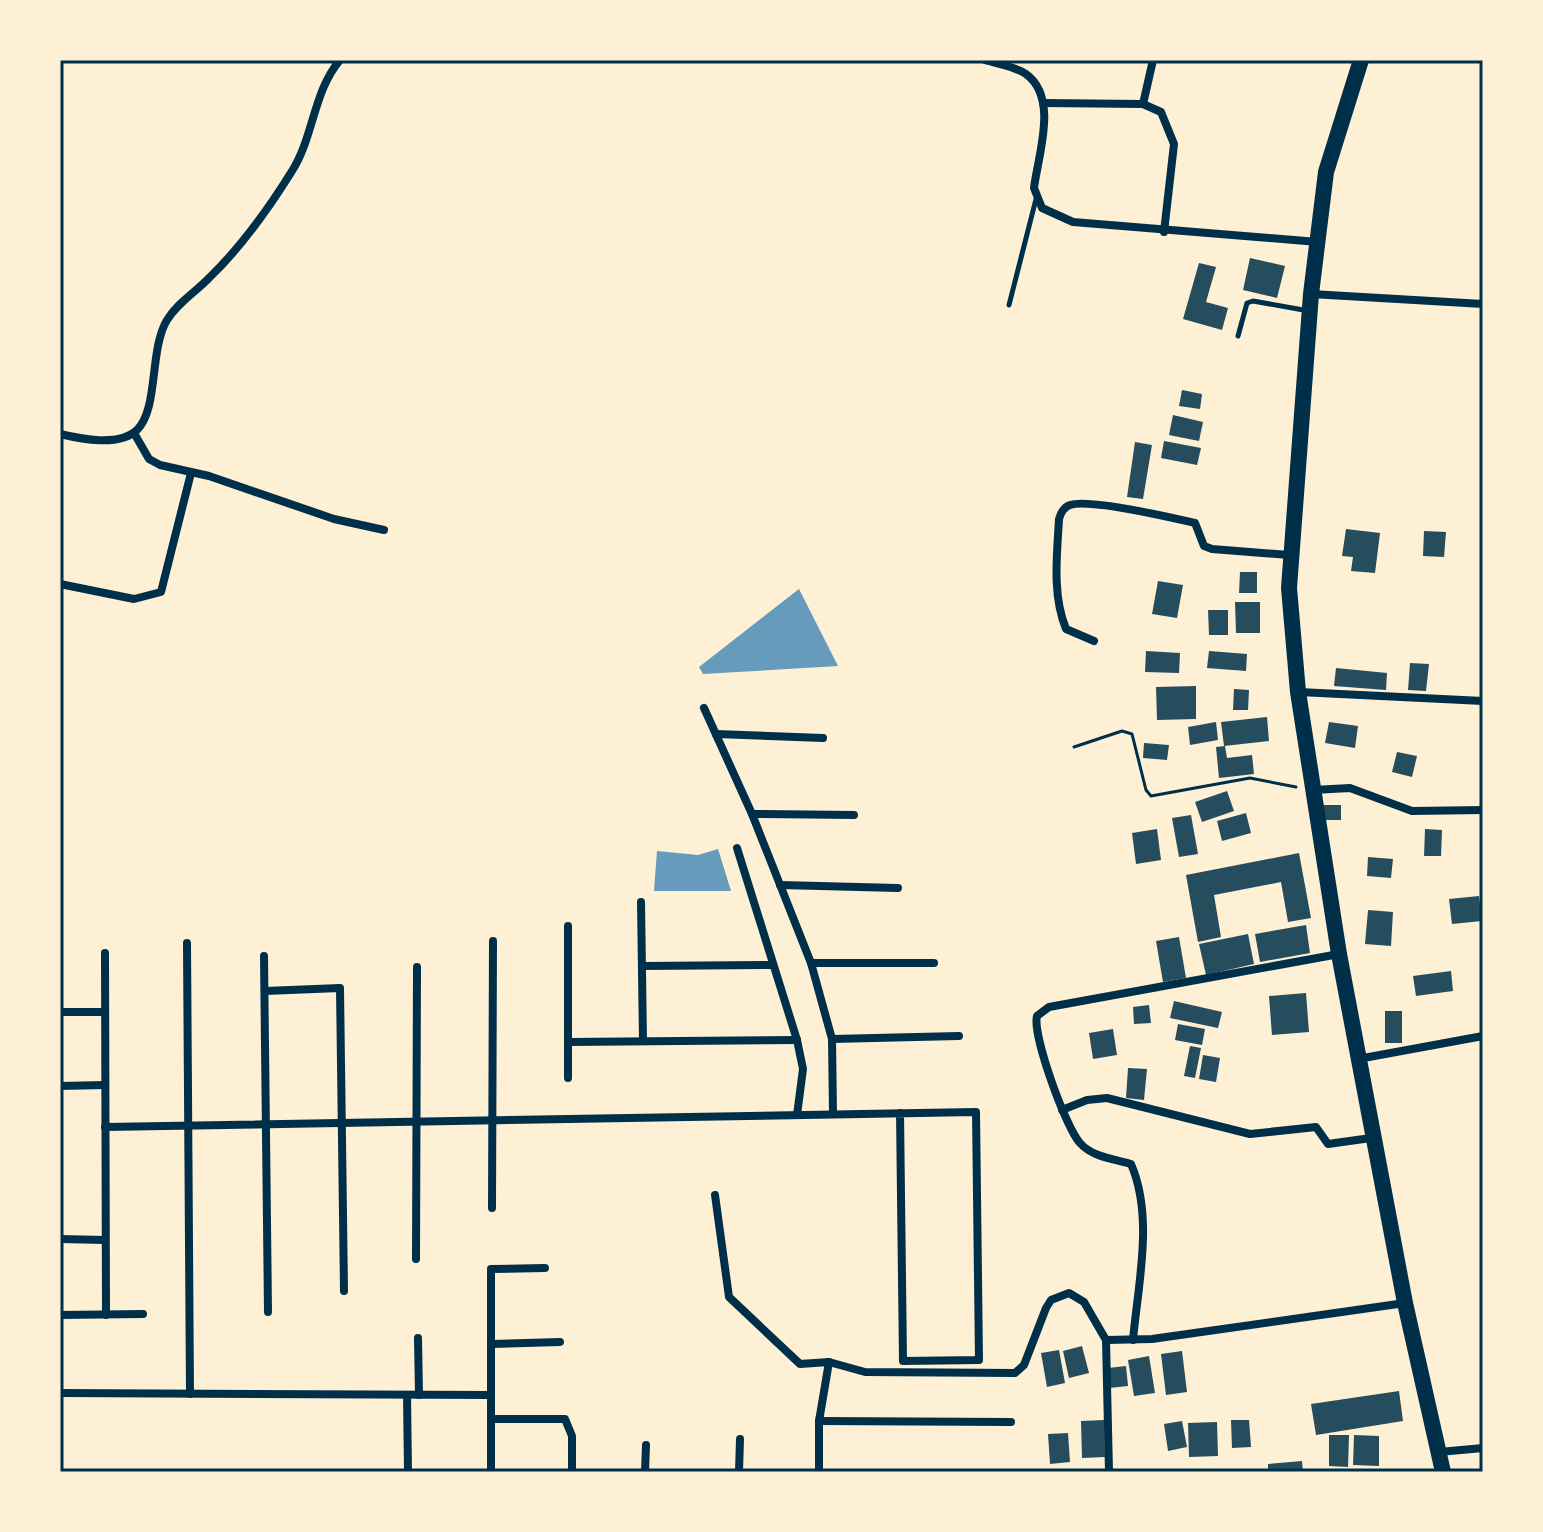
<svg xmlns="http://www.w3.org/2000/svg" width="1543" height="1532" font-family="'Open Sans',sans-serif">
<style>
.water{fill:#669bbc}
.building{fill:#264d5e}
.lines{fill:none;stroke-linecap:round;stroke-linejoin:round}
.path{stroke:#003049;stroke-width:3}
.service{stroke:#003049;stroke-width:5}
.minor{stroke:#003049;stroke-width:8}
.primary{stroke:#003049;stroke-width:16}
.neatline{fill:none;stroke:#003049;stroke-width:3}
</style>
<rect width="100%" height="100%" fill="#fdf0d5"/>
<g class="water">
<polygon points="799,589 838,666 703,674 699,667"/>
<polygon points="718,849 731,891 654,891 657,851 698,855"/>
</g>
<g class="building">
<polygon points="1250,258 1285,266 1277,298 1243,290"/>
<polygon points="1199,263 1216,267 1206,302 1228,308 1222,330 1183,319"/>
<polygon points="1182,390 1202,394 1200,409 1179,406"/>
<polygon points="1173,415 1203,422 1199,441 1169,435"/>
<polygon points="1164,441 1201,448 1197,465 1161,458"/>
<polygon points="1135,442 1152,445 1143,499 1127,497"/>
<polygon points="1346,529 1380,533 1375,573 1351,571 1353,557 1342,556"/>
<polygon points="1424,531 1446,532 1444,557 1423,556"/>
<polygon points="1240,572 1257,572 1257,593 1239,593"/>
<polygon points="1158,581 1183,585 1177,618 1152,614"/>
<polygon points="1235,602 1260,602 1260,633 1236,633"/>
<polygon points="1208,610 1228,610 1228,635 1209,635"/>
<polygon points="1146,651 1180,653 1179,673 1145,672"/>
<polygon points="1209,651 1247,654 1246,671 1207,668"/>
<polygon points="1410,663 1429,664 1426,691 1408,690"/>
<polygon points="1336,668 1387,673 1386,690 1334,686"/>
<polygon points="1196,686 1196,719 1157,720 1156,687"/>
<polygon points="1234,689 1249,690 1248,710 1233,710"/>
<polygon points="1267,717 1269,741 1224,746 1221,722"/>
<polygon points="1216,722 1218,740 1190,745 1188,727"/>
<polygon points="1329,722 1358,726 1355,748 1325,743"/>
<polygon points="1144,743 1169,745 1167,760 1143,758"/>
<polygon points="1225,746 1227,758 1252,755 1254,774 1219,778 1216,747"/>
<polygon points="1397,752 1417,756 1412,777 1392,772"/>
<polygon points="1227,791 1234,811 1202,822 1195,802"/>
<rect x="1323" y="805" width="18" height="15"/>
<polygon points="1246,813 1251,833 1222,841 1217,821"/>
<polygon points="1191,815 1198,854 1179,857 1172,818"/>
<polygon points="1157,829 1161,860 1136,864 1132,833"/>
<polygon points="1425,829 1442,830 1441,856 1424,856"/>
<polygon points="1299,853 1311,918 1288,922 1281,882 1214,895 1221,937 1198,942 1186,875"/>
<polygon points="1368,857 1393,859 1391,878 1367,876"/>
<polygon points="1479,896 1482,921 1452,924 1449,899"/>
<polygon points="1368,910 1393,912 1391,946 1365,944"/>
<polygon points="1306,925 1310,953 1260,962 1255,934"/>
<polygon points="1248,934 1254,964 1206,975 1199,944"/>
<polygon points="1179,937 1186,978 1163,982 1156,941"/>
<polygon points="1451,971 1453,991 1416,996 1413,976"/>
<polygon points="1306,993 1309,1032 1272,1035 1269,996"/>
<polygon points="1174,1001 1222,1012 1218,1028 1170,1018"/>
<polygon points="1149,1005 1151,1023 1134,1024 1133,1007"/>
<rect x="1385" y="1011" width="17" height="32"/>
<polygon points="1178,1024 1205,1029 1202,1045 1175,1040"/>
<polygon points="1113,1029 1117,1055 1093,1059 1089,1033"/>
<polygon points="1190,1046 1201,1048 1195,1078 1184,1076"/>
<polygon points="1203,1055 1220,1058 1216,1082 1199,1079"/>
<polygon points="1128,1068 1147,1069 1144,1100 1126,1098"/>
<polygon points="1082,1346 1089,1373 1069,1378 1063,1351"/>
<polygon points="1059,1350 1065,1383 1047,1387 1041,1353"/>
<polygon points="1182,1351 1187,1392 1166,1395 1161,1354"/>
<polygon points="1149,1356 1155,1393 1134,1396 1128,1360"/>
<polygon points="1126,1366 1128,1386 1109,1388 1108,1368"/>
<polygon points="1399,1391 1403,1421 1316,1435 1311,1404"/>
<polygon points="1104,1420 1105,1457 1082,1458 1081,1421"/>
<polygon points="1231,1420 1249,1420 1251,1447 1232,1448"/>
<polygon points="1182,1421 1187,1447 1168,1451 1164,1424"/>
<polygon points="1217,1422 1218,1456 1189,1457 1188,1423"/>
<polygon points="1068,1433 1070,1462 1050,1464 1048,1434"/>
<polygon points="1329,1435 1349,1435 1348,1467 1329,1466"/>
<polygon points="1354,1435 1379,1436 1379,1466 1353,1465"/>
<polygon points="1302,1461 1303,1472 1268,1472 1268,1464"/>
</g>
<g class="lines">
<polyline class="path" points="1074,747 1122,731 1132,734 1146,790 1151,796 1250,778 1296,787"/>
<g class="service">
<polyline points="1009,305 1036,199"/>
<polyline points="1238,336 1247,303 1253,301 1309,311"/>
</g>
<g class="minor">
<path d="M985,60C998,64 1014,66 1026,74C1059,98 1038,155 1034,188L1042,208L1073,222L1318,242"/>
<polyline points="1043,103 1143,104 1161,112 1174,144 1164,232"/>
<polyline points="1143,104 1153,60"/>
<polyline points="1311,294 1483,304"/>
<polyline points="134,433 149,459 160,465 209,476 334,519 384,530"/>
<path d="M60,434C81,439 119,447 137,430C159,408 149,350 167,320C178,302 196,292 210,277C241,247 269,208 292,171C314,136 313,92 340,60"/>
<polyline points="60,584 134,599 161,592 191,473"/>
<path d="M1094,641L1066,629C1052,595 1057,555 1059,519C1061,512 1064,507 1070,505C1089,498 1173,518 1195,523L1204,546L1212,549L1289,555"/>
<polyline points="1299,692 1483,701"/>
<polyline points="704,708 752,814 811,963 832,1039 833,1114"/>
<polyline points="716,734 823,738"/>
<polyline points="1313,790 1350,788 1412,811 1483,810"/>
<polyline points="752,814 854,815"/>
<polyline points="737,848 797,1040 803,1069 797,1115"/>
<polyline points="780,885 898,888"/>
<polyline points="641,902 643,1041"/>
<polyline points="568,926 568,1078"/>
<polyline points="187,943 190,1394"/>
<polyline points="105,953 106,1315"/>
<polyline points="264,956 268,1312"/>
<polyline points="811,963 934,963"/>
<polyline points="642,966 773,965"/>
<polyline points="265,991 340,988 344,1291"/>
<polyline points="60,1012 105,1012"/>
<polyline points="832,1039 959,1036"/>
<polyline points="568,1042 797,1040"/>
<polyline points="1358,1059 1483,1036"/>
<polyline points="60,1086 105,1085"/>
<polyline points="1062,1110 1087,1100 1107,1098 1250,1134 1316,1127 1328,1144 1371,1138"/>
<polyline points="105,1127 976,1112 979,1360 903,1361 900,1113"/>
<polyline points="715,1195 729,1297 800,1364 829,1362 865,1372 1015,1373 1024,1365 1046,1308 1051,1300 1069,1293 1084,1302 1106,1340 1152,1339 1405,1303"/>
<polyline points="492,1208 493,941"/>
<polyline points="60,1239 105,1240"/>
<polyline points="416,1259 417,967"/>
<polyline points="60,1315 143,1314"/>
<polyline points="418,1338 419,1395"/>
<polyline points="1106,1340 1109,1472"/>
<path d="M1133,1340C1138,1284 1154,1217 1131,1164C1114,1159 1092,1157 1080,1143C1066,1128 1032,1035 1037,1016L1049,1007L1339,954"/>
<polyline points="491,1344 560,1342"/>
<polyline points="60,1393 490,1395"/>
<polyline points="407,1395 408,1472"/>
<polyline points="491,1419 565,1419 572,1436 572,1472"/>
<polyline points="819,1421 1011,1422"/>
<polyline points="1439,1452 1483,1448"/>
<polyline points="491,1472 491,1269 545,1268"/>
<polyline points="645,1472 646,1445"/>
<polyline points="739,1472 740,1439"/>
<polyline points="819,1472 819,1421 829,1362"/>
</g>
<polyline class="primary" points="1361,60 1326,172 1311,294 1289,588 1298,692 1339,954 1405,1303 1443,1472"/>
</g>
<rect width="1543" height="1532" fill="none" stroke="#fdf0d5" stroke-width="124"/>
<rect x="62" y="62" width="1419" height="1408" class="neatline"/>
</svg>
